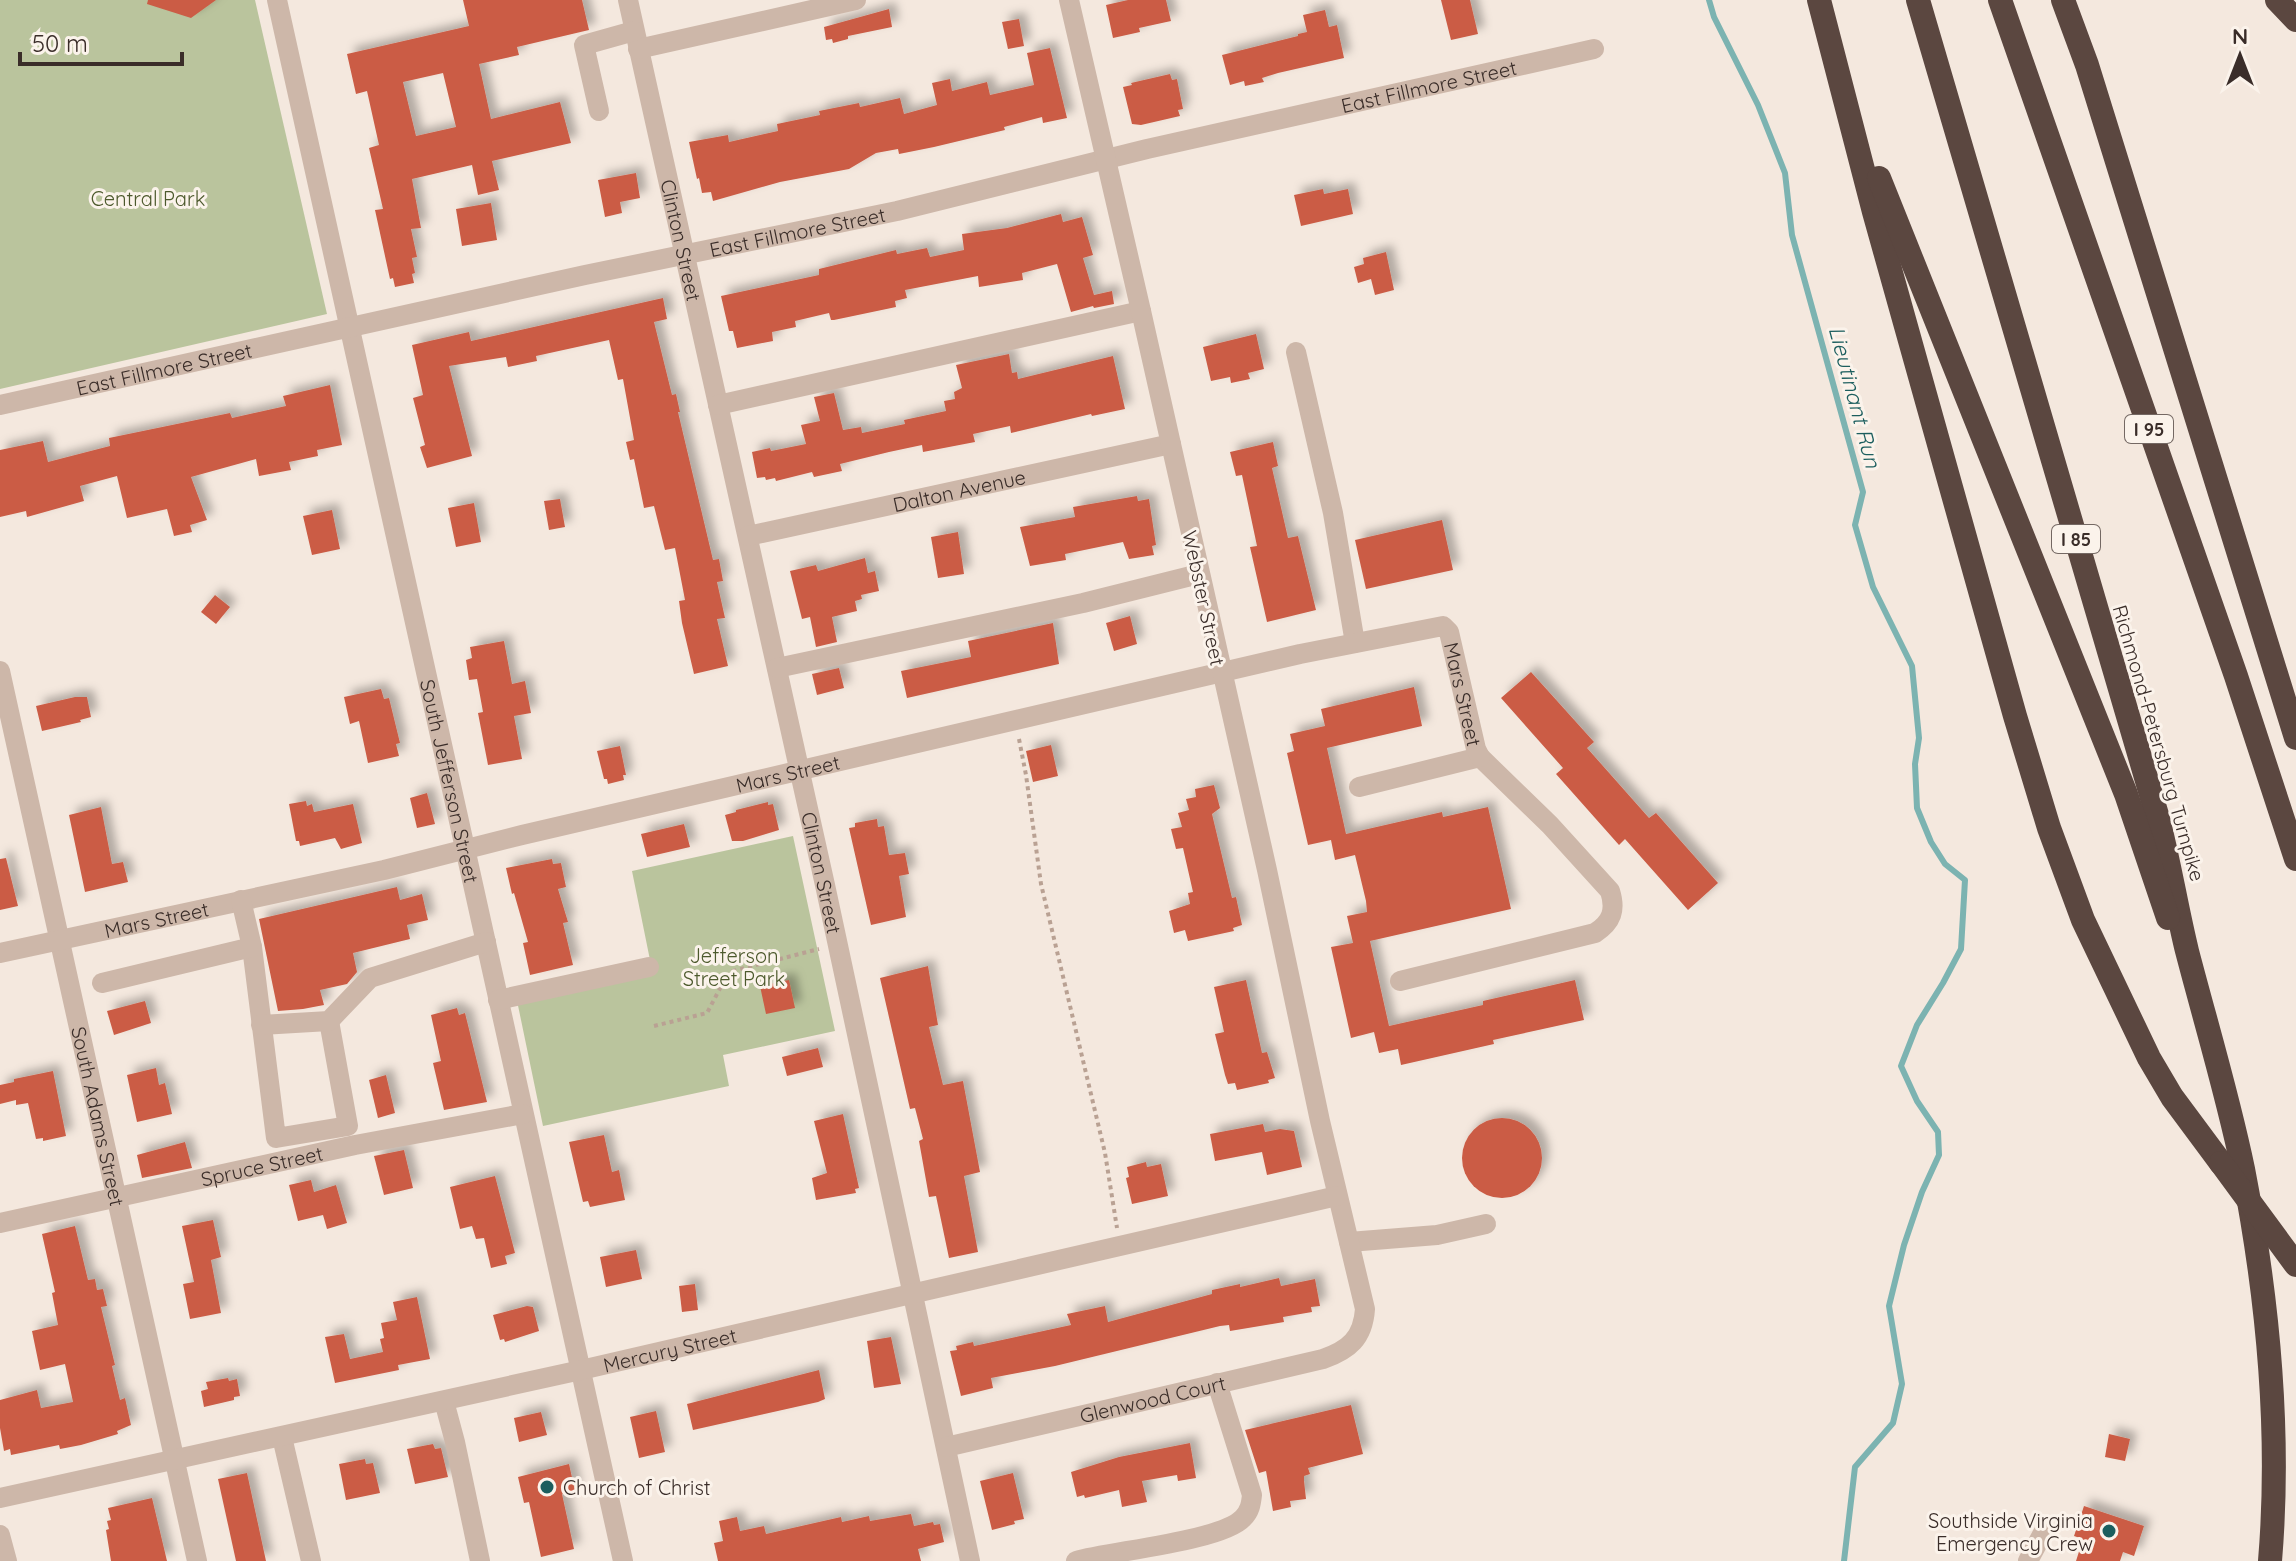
<svg xmlns="http://www.w3.org/2000/svg" width="2296" height="1561" font-family="Quicksand,sans-serif">
<style>
.green{fill:#bac49d}
.lines{fill:none;stroke-linecap:round;stroke-linejoin:round}
.stream{stroke:#7cb3b1;stroke-width:6}
.building{fill:#cb5c45;fill-rule:evenodd;filter:url(#shadow)}
.path{stroke:#b9a193;stroke-width:4;stroke-dasharray:4 4;stroke-linecap:butt}
.minor{stroke:#cdb7a9;stroke-width:20}
.highway{stroke:#5b4740;stroke-width:24}
.highway-bridge{stroke:#5b4740;stroke-width:24}
.poi-dot{fill:#1c5e5e;stroke:#fbf3eb;stroke-width:3}
.labels{text-anchor:middle;dominant-baseline:central;stroke-width:6;stroke-linejoin:round;paint-order:stroke}
.shield{fill:#fbf3eb;stroke:#746863;stroke-width:2}
.shield-label{font-size:18px;font-weight:bold;fill:#3a2d29}
.street-label{font-size:20px;fill:#3a2d29;stroke:#fbf3eb}
.park-label{font-size:20px;fill:#4c592c;stroke:#fbf3eb}
.poi-label{font-size:20px;fill:#3a2d29;stroke:#fbf3eb;text-anchor:start}
.water-label{font-size:22px;font-style:italic;fill:#1c5e5e;stroke:#fbf3eb}
</style>
<defs>
<filter id="shadow"><feDropShadow dx="7" dy="-7" stdDeviation="4" flood-color="#0004"/></filter>
</defs>
<rect width="100%" height="100%" fill="#f4e8de"/>
<g class="green">
<polygon points="0,0 255,0 327,314 0,389"/>
<polygon points="793,836 835,1031 723,1055 729,1086 543,1126 515,991 650,960 632,871"/>
</g>
<g class="lines">
<polyline class="stream" points="1709,0 1714,17 1758,105 1785,173 1792,235 1863,492 1855,525 1873,587 1912,666 1919,738 1915,764 1917,808 1931,842 1945,864 1965,880 1961,949 1943,983 1917,1025 1901,1066 1917,1101 1938,1132 1939,1155 1922,1192 1904,1245 1889,1306 1902,1384 1893,1423 1855,1467 1844,1561"/>
</g>
<g class="building">
<polygon points="148,0 216,0 191,18 147,4"/>
<path d="M463,0H582L589,30L517,47L519,55L479,64L491,119L560,102L571,143L492,161L499,190L478,195L472,165L412,179L421,228L411,229L417,257L412,258L415,273L412,274L414,283L395,287L393,278L390,279L375,210L383,209L369,148L379,145L367,91L356,94L347,54L469,26ZM443,73L456,127L416,136L403,82Z"/>
<polygon points="1128,0 1166,0 1171,21 1139,28 1140,32 1113,38 1106,5"/>
<polygon points="1441,0 1470,0 1478,34 1451,40"/>
<polygon points="889,9 892,27 848,36 848,39 833,43 832,39 826,40 824,27"/>
<polygon points="1325,10 1329,27 1337,25 1344,58 1278,73 1262,78 1264,82 1245,86 1244,81 1230,85 1222,55 1298,36 1298,34 1307,32 1303,15"/>
<polygon points="1019,19 1024,46 1008,49 1002,22"/>
<polygon points="1050,48 1067,118 1043,123 1042,117 1004,127 1005,130 934,147 899,154 898,149 876,153 849,169 780,182 713,201 711,192 702,193 699,178 697,179 689,142 728,135 729,142 778,131 777,124 820,115 819,111 859,103 860,107 900,98 904,114 937,105 932,83 950,79 952,91 987,82 990,95 1034,85 1027,53"/>
<polygon points="1170,74 1172,80 1177,79 1183,109 1178,110 1180,116 1141,125 1132,124 1123,87 1132,85 1131,83"/>
<polygon points="636,173 640,198 620,202 622,213 605,217 598,180"/>
<polygon points="1323,189 1324,194 1348,189 1353,214 1301,226 1294,195"/>
<polygon points="491,203 497,240 462,246 456,209"/>
<polygon points="1061,214 1063,222 1082,217 1093,255 1083,258 1094,295 1112,291 1114,304 1094,308 1093,306 1071,312 1057,264 1022,273 1023,280 979,287 978,276 905,290 907,298 895,301 896,307 834,320 831,320 829,313 795,321 796,327 772,332 773,341 737,348 733,331 729,331 721,296 819,275 819,269 896,250 897,254 927,248 930,257 964,250 962,234 1007,228"/>
<polygon points="1386,252 1394,290 1375,295 1371,279 1358,283 1354,267 1364,264 1363,258"/>
<polygon points="663,298 667,319 654,322 672,395 676,394 680,412 678,412 713,560 719,559 723,581 717,582 725,618 717,619 728,666 694,674 682,623 679,601 685,600 675,548 665,550 654,506 644,508 634,459 630,460 626,442 634,440 623,379 618,380 609,340 536,356 537,361 508,367 506,357 449,366 472,456 427,468 420,447 425,445 413,398 423,395 412,345 469,332 471,341"/>
<polygon points="1256,334 1264,369 1248,373 1250,379 1231,383 1230,377 1211,381 1203,347"/>
<polygon points="1009,354 1012,373 1017,372 1018,379 1113,356 1125,409 1092,416 1091,414 1011,433 1010,426 973,434 975,442 923,452 922,445 889,452 840,464 842,471 814,477 812,472 776,481 775,478 766,480 765,477 757,478 752,452 770,448 771,451 806,444 801,425 820,421 814,397 834,393 843,430 861,427 862,433 905,424 904,420 946,411 944,401 955,399 954,392 962,388 956,365"/>
<polygon points="330,385 342,445 317,450 318,456 289,462 291,470 259,476 256,459 191,477 207,520 190,525 192,532 174,536 167,509 127,518 117,476 80,486 84,501 27,517 26,511 0,517 0,450 43,441 48,462 110,446 109,438 230,413 232,418 286,406 283,396"/>
<polygon points="1273,442 1278,466 1272,468 1288,538 1298,536 1316,610 1267,622 1250,547 1257,546 1242,475 1236,476 1230,452"/>
<polygon points="1137,496 1138,501 1149,499 1156,545 1152,546 1154,555 1129,559 1123,542 1065,554 1066,560 1030,566 1020,527 1075,517 1073,507"/>
<polygon points="560,499 565,527 549,530 544,501"/>
<polygon points="474,503 481,542 456,547 448,508"/>
<polygon points="332,510 340,549 312,555 303,516"/>
<polygon points="1442,520 1453,570 1366,589 1355,540"/>
<polygon points="958,532 964,574 938,578 931,537"/>
<polygon points="865,558 868,573 875,571 879,591 861,595 862,599 855,601 857,611 832,617 837,642 816,647 810,617 802,619 790,571 816,565 818,571"/>
<polygon points="215,595 230,607 216,624 201,612"/>
<polygon points="1130,616 1137,644 1114,651 1106,623"/>
<polygon points="1053,623 1059,664 907,698 901,671 971,657 968,641"/>
<polygon points="504,641 512,684 525,681 531,713 514,716 522,759 488,765 478,713 483,712 477,679 469,680 466,660 472,658 470,647"/>
<polygon points="839,668 844,688 817,695 812,674"/>
<polygon points="1531,672 1594,742 1587,748 1649,818 1656,813 1718,883 1688,910 1625,839 1619,845 1556,774 1563,768 1501,698"/>
<polygon points="1414,687 1422,726 1327,748 1346,834 1442,812 1443,817 1488,807 1511,909 1370,941 1389,1026 1483,1005 1483,1001 1575,980 1584,1020 1493,1040 1494,1044 1401,1065 1398,1049 1379,1053 1374,1032 1351,1038 1331,947 1353,943 1347,916 1367,912 1366,901 1355,855 1335,860 1331,840 1308,845 1287,753 1294,751 1290,734 1325,726 1321,709"/>
<polygon points="381,689 384,699 389,698 400,743 396,744 399,756 368,763 359,721 350,724 344,697"/>
<polygon points="75,697 87,697 91,717 80,720 81,722 42,731 36,706"/>
<polygon points="1051,745 1058,776 1033,782 1026,751"/>
<polygon points="620,746 626,775 623,775 624,780 608,784 607,779 604,779 597,751"/>
<polygon points="1214,785 1220,808 1212,814 1232,898 1236,897 1242,925 1233,928 1234,931 1188,941 1185,930 1174,933 1169,911 1190,904 1188,893 1193,892 1183,848 1176,849 1171,829 1182,827 1178,813 1189,810 1186,799 1196,797 1195,789"/>
<polygon points="427,793 435,824 417,828 410,798"/>
<polygon points="306,801 307,806 312,804 314,812 353,804 362,843 341,849 335,838 300,846 299,841 296,841 289,804"/>
<polygon points="768,802 768,805 773,804 779,830 743,841 732,841 725,815 736,812 736,810"/>
<polygon points="101,807 112,864 123,862 128,882 85,892 69,815"/>
<polygon points="877,819 878,827 884,826 889,855 905,853 909,874 899,876 906,917 871,925 849,828 855,827 855,823"/>
<polygon points="684,824 690,847 647,857 641,834"/>
<polygon points="6,858 18,906 0,910 0,859"/>
<polygon points="552,859 553,864 561,863 566,887 558,889 568,922 563,923 573,965 530,975 523,943 528,942 514,893 512,894 506,868"/>
<polygon points="397,887 400,900 422,894 428,920 407,925 410,939 353,953 357,972 347,984 320,990 324,1005 303,1009 278,1011 259,919"/>
<polygon points="928,966 938,1025 929,1027 943,1085 963,1081 980,1172 964,1176 978,1252 949,1258 936,1196 929,1197 919,1141 923,1139 915,1108 910,1109 880,978"/>
<polygon points="789,980 795,1008 766,1014 760,986"/>
<polygon points="1246,980 1262,1053 1267,1052 1275,1078 1268,1080 1269,1083 1237,1090 1235,1083 1228,1084 1225,1075 1215,1034 1224,1032 1214,987"/>
<polygon points="145,1001 151,1023 114,1035 107,1011"/>
<polygon points="457,1008 459,1015 465,1013 487,1102 444,1110 433,1063 441,1061 431,1015"/>
<polygon points="818,1048 823,1067 787,1076 782,1057"/>
<polygon points="156,1068 159,1085 165,1083 172,1114 137,1122 127,1075"/>
<polygon points="53,1071 66,1136 43,1141 43,1138 36,1139 28,1103 16,1105 16,1100 0,1104 0,1085 14,1082 14,1079"/>
<polygon points="386,1075 395,1113 378,1118 369,1080"/>
<polygon points="843,1114 859,1188 855,1189 856,1193 816,1200 812,1178 827,1173 814,1121"/>
<circle cx="1502" cy="1158" r="40"/>
<polygon points="1263,1124 1265,1132 1280,1129 1294,1131 1302,1167 1267,1175 1262,1152 1215,1161 1210,1134"/>
<polygon points="604,1135 612,1172 619,1170 625,1200 590,1207 588,1201 583,1202 569,1142"/>
<polygon points="185,1142 192,1168 142,1178 137,1155"/>
<polygon points="404,1150 413,1188 384,1195 374,1156"/>
<polygon points="1146,1162 1147,1167 1161,1164 1168,1196 1132,1204 1126,1178 1129,1177 1127,1167"/>
<polygon points="495,1176 515,1253 505,1256 507,1264 491,1268 484,1238 476,1239 472,1226 460,1229 450,1187"/>
<polygon points="311,1180 314,1192 336,1185 347,1223 327,1229 323,1215 298,1221 289,1185"/>
<polygon points="213,1220 221,1257 211,1260 221,1313 190,1319 183,1284 194,1282 182,1226"/>
<polygon points="75,1226 88,1280 95,1279 97,1290 103,1289 107,1306 101,1307 115,1365 112,1366 120,1400 125,1398 131,1425 117,1431 118,1434 81,1445 60,1449 59,1445 11,1455 10,1449 4,1451 0,1428 0,1400 37,1390 41,1408 73,1402 65,1364 40,1370 32,1331 58,1325 52,1293 55,1292 42,1234"/>
<polygon points="636,1250 642,1279 606,1287 600,1257"/>
<polygon points="1279,1278 1281,1286 1315,1279 1320,1306 1311,1307 1312,1312 1283,1317 1284,1322 1230,1331 1229,1325 1220,1326 1055,1366 991,1378 993,1388 961,1396 950,1351 957,1350 956,1346 973,1342 974,1346 1071,1325 1067,1314 1105,1306 1108,1322 1212,1294 1212,1290 1240,1284 1240,1287"/>
<polygon points="695,1284 698,1310 682,1312 679,1286"/>
<polygon points="417,1297 430,1359 398,1365 399,1370 335,1383 325,1337 344,1334 350,1359 383,1352 380,1339 384,1338 381,1323 397,1320 393,1302"/>
<polygon points="527,1306 533,1307 539,1331 505,1342 504,1339 500,1340 493,1315"/>
<polygon points="891,1337 901,1384 874,1388 867,1341"/>
<polygon points="819,1370 825,1399 818,1402 693,1430 687,1404"/>
<polygon points="228,1378 229,1381 237,1379 240,1396 234,1397 234,1400 204,1407 201,1391 208,1389 206,1382"/>
<polygon points="1351,1405 1363,1454 1308,1468 1310,1474 1304,1476 1304,1481 1306,1499 1290,1501 1291,1507 1273,1511 1266,1471 1259,1473 1245,1430"/>
<polygon points="656,1411 665,1452 639,1458 630,1417"/>
<polygon points="541,1412 547,1435 519,1442 514,1418"/>
<polygon points="2109,1434 2130,1439 2125,1461 2105,1457"/>
<polygon points="1190,1443 1196,1478 1178,1481 1177,1475 1142,1481 1147,1502 1122,1507 1119,1490 1085,1498 1084,1495 1077,1497 1071,1472 1119,1457"/>
<polygon points="433,1444 435,1449 441,1448 448,1477 415,1484 407,1449"/>
<polygon points="365,1459 366,1464 373,1463 380,1493 346,1500 339,1464"/>
<polygon points="569,1464 575,1491 562,1494 574,1549 541,1557 529,1502 524,1503 518,1477"/>
<polygon points="247,1473 266,1561 236,1561 218,1479"/>
<polygon points="1013,1473 1024,1519 1014,1521 1015,1524 992,1530 980,1481"/>
<polygon points="152,1498 167,1561 111,1561 106,1530 109,1529 107,1521 111,1520 108,1508"/>
<polygon points="2084,1506 2144,1526 2134,1556 2123,1552 2120,1561 2076,1561 2083,1539 2074,1536"/>
<polygon points="911,1514 914,1526 933,1522 934,1525 940,1524 944,1542 918,1549 921,1561 718,1561 714,1543 723,1541 719,1521 737,1517 740,1531 764,1526 766,1534 841,1517 842,1522 869,1516 870,1521"/>
</g>
<g class="lines">
<g class="path">
<polyline points="1019,739 1026,775 1041,884 1105,1153 1117,1228"/>
<polyline points="654,1026 707,1013 726,977 733,971 819,949"/>
</g>
<g class="minor">
<path id="s1" d="M277,0L623,1561"/>
<path id="s2" d="M628,0L825,885L970,1561"/>
<polyline points="638,49 856,0"/>
<polyline points="599,111 584,45 634,31"/>
<polyline points="1296,352 1333,513 1355,643"/>
<path id="s3" d="M0,405L585,275L897,211L1147,149L1594,49"/>
<polyline points="718,405 1141,311"/>
<path id="s4" d="M748,536L1171,444"/>
<polyline points="777,668 1083,603 1199,574"/>
<path id="s5" d="M0,671L197,1561"/>
<path d="M1359,787L1480,757L1550,825L1610,891C1616,910 1612,922 1595,933L1400,981"/>
<polyline points="252,947 276,1138 348,1126 329,1021"/>
<path id="s6" d="M0,953L384,870L522,835L1300,654L1443,626L1449,632L1476,749L1480,757"/>
<polyline points="102,983 252,947 241,900"/>
<polyline points="498,1000 649,967"/>
<polyline points="261,1025 329,1021 370,978 486,942"/>
<path id="s7" d="M0,1223L355,1145L523,1114"/>
<polyline points="1349,1242 1437,1235 1486,1224"/>
<polyline points="444,1401 455,1442 480,1561"/>
<polyline points="282,1437 311,1561"/>
<path id="s8" d="M946,1447L1323,1359C1349,1350 1363,1338 1365,1309L1320,1121L1267,870L1141,311L1069,0"/>
<path id="s9" d="M0,1498L581,1370L1337,1196"/>
<polyline points="0,1535 7,1561"/>
<path d="M1076,1561C1111,1551 1222,1541 1243,1518C1250,1511 1251,1504 1252,1495L1217,1383"/>
<polyline points="2028,1561 2043,1533"/>
</g>
<g class="highway">
<polyline points="1819,0 1874,212 2015,716 2049,828 2083,920 2149,1058 2172,1097 2221,1163"/>
<path d="M1918,0L2157,815C2169,860 2176,906 2187,951C2206,1024 2228,1096 2243,1169C2268,1298 2281,1430 2270,1561"/>
<polyline points="2000,0 2236,676 2296,859"/>
<polyline points="2063,0 2087,65 2296,738"/>
<polyline points="2277,0 2296,20"/>
<polyline points="1879,178 2126,794 2168,918"/>
</g>
<polyline class="highway-bridge" points="2221,1163 2296,1265"/>
</g>
<g class="poi-dot">
<circle cx="547" cy="1487" r="8"/>
<circle cx="2109" cy="1531" r="8"/>
</g>
<g class="labels">
<g class="shield">
<rect x="2125" y="415" width="48" height="28" rx="6"/>
<rect x="2052" y="525" width="48" height="28" rx="6"/>
</g>
<g class="shield-label">
<text x="2149" y="429">I 95</text>
<text x="2076" y="539">I 85</text>
</g>
<g class="street-label">
<text stroke="none"><textPath href="#s3" startOffset="1464">East Fillmore Street</textPath></text>
<text stroke="none"><textPath href="#s3" startOffset="816">East Fillmore Street</textPath></text>
<text stroke="none"><textPath href="#s2" startOffset="246">Clinton Street</textPath></text>
<text stroke="none"><textPath href="#s3" startOffset="168">East Fillmore Street</textPath></text>
<text stroke="none"><textPath href="#s4" startOffset="216">Dalton Avenue</textPath></text>
<text transform="translate(1204 598) rotate(78)">Webster Street</text>
<text stroke="none"><textPath href="#s6" startOffset="1552">Mars Street</textPath></text>
<text transform="translate(2159 743) rotate(74)">Richmond-Petersburg Turnpike</text>
<text stroke="none"><textPath href="#s6" startOffset="808">Mars Street</textPath></text>
<text stroke="none"><textPath href="#s1" startOffset="800">South Jefferson Street</textPath></text>
<text stroke="none"><textPath href="#s2" startOffset="894">Clinton Street</textPath></text>
<text stroke="none"><textPath href="#s6" startOffset="160">Mars Street</textPath></text>
<text stroke="none"><textPath href="#s5" startOffset="456">South Adams Street</textPath></text>
<text stroke="none"><textPath href="#s7" startOffset="268">Spruce Street</textPath></text>
<text stroke="none"><textPath href="#s9" startOffset="686">Mercury Street</textPath></text>
<text stroke="none"><textPath href="#s8" startOffset="212">Glenwood Court</textPath></text>
</g>
<g class="park-label">
<text x="148" y="198">Central Park</text>
<text x="734" y="955">Jefferson<tspan x="734" dy="23">Street Park</tspan></text>
</g>
<g class="poi-label">
<text x="563" y="1487">Church of Christ</text>
<text x="2093" y="1520" text-anchor="end">Southside Virginia<tspan x="2093" dy="23">Emergency Crew</tspan></text>
</g>
<g class="water-label">
<text transform="translate(1855 397) rotate(75)">Lieutinant Run</text>
</g>
</g>
<g transform="translate(2240 56)" stroke="#fbf3eb" stroke-width="6" paint-order="stroke">
<path d="M0-6L14 30L0 20L-14 30Z" fill="#3a2d29"/>
<text y="-12" font-size="22" font-weight="bold" text-anchor="middle" fill="#3a2d29">N</text>
</g>
<path d="M20 52v12h162v-12" fill="none" stroke="#3a2d29" stroke-width="4"/>
<text x="32" y="52" font-size="24" fill="#3a2d29" stroke="#fbf3eb" stroke-width="6" paint-order="stroke">50 m</text>
</svg>
